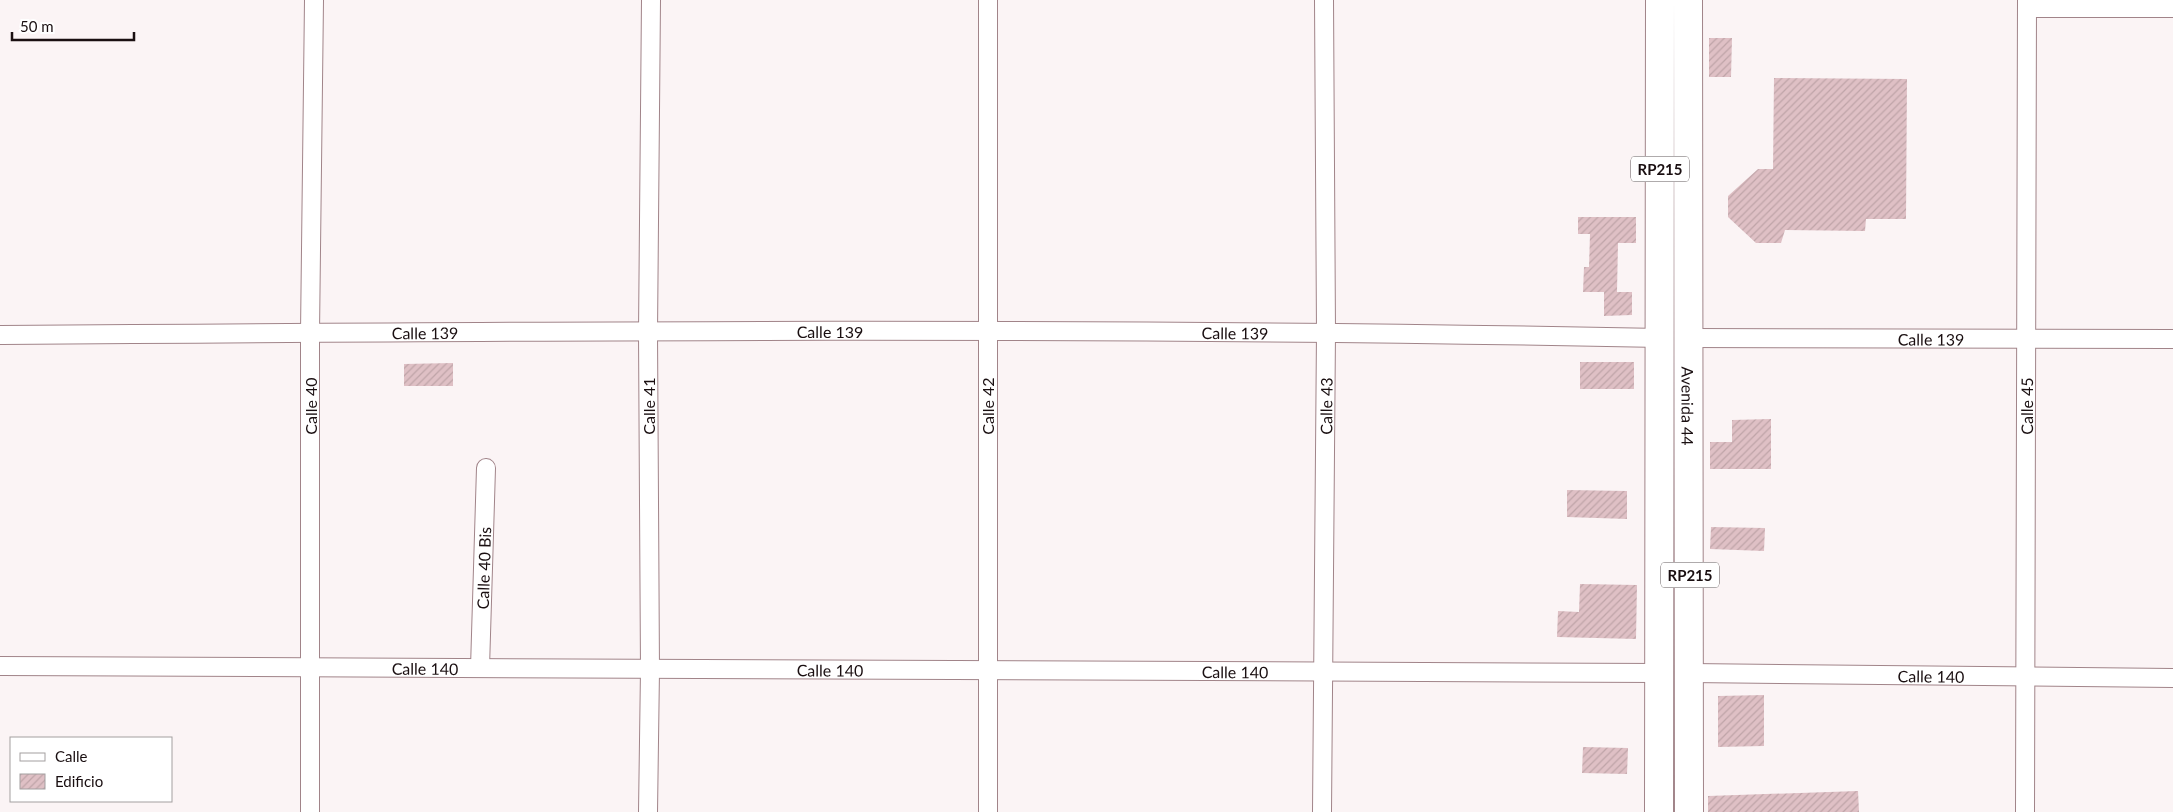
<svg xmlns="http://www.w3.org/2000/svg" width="2173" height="812" font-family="Lato,sans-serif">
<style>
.building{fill:url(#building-hatch)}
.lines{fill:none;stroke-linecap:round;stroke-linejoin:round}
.minor-casing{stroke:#a18489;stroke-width:20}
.trunk-casing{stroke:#a18489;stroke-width:30}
.minor{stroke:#fff;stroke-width:18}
.trunk{stroke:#fff;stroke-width:28}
.labels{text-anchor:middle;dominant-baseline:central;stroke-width:4;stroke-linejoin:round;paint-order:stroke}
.shield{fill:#fff;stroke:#5f5758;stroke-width:1}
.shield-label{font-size:15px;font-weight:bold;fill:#1a0f11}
.street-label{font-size:16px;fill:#1a0f11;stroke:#fff}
</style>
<defs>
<pattern id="building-hatch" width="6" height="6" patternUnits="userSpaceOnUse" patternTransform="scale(1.25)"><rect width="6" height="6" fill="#dfc0c5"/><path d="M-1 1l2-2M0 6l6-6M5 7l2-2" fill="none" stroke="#bfa4a8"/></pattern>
</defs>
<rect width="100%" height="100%" fill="#fbf4f5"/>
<g class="building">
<polygon points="1709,38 1732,38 1731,77 1709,77"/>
<polygon points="1774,78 1907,79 1906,219 1866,219 1865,231 1785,230 1781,243 1756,243 1728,217 1728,196 1758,169 1773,169"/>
<polygon points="1578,217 1636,217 1636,243 1618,243 1617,292 1632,292 1632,315 1604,316 1604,292 1583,292 1584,267 1589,267 1590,234 1578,234"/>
<rect x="1580" y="362" width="54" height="27"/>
<polygon points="453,363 453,386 404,386 404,364"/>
<polygon points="1771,419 1771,469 1710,469 1710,442 1732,442 1732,420"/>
<polygon points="1567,490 1627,491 1627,519 1567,517"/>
<polygon points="1711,527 1765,528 1764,551 1710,549"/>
<polygon points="1580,584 1637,585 1636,639 1557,637 1558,611 1579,612"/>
<polygon points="1764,695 1764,746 1718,747 1718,696"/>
<polygon points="1583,747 1628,748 1627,774 1582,773"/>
<polygon points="1858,791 1859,812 1708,812 1708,796"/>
</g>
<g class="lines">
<g class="minor-casing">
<g id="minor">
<polyline points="988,0 988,812"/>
<polyline points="2027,8 2173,8"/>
<path id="s1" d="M0,335C554,331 1107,327 1661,338"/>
<path id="s2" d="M1689,338L2173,339"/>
<path id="s3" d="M0,666L1659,673"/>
<path id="s4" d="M480,668L486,468"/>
<path id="s5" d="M1690,673L2173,678"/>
<polyline points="310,812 310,333 314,0"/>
<polyline points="648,812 650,670 648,333 651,0"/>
<path id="s6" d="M1322,812L1326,332L1324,0"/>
<path id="s7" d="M2025,812L2027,0"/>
</g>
</g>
<g class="trunk-casing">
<g id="trunk">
<path id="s8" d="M1688,0L1689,812"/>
<polyline points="1659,812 1660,0"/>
</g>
</g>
<use href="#minor" class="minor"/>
<use href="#trunk" class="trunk"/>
</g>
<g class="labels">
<g class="shield">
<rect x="1631" y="156.5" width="58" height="25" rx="4"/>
<rect x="1661" y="562.5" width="58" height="25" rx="4"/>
</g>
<g class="shield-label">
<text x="1660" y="169">RP215</text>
<text x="1690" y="575">RP215</text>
</g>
<g class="street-label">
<text stroke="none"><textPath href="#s1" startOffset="830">Calle 139</textPath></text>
<text stroke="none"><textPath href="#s1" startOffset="1235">Calle 139</textPath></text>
<text stroke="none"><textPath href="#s1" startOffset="425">Calle 139</textPath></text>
<text stroke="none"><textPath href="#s2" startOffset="242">Calle 139</textPath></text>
<text transform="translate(310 406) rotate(-90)">Calle 40</text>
<text transform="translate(648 406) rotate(-90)">Calle 41</text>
<text transform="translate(987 406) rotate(-90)">Calle 42</text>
<text stroke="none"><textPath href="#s6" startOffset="406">Calle 43</textPath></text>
<text stroke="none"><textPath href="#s8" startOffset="406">Avenida 44</textPath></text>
<text stroke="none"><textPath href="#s7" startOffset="406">Calle 45</textPath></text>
<text stroke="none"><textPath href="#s4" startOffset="100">Calle 40 Bis</textPath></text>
<text stroke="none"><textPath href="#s3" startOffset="425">Calle 140</textPath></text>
<text stroke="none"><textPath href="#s3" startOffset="830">Calle 140</textPath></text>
<text stroke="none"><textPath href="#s3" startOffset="1235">Calle 140</textPath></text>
<text stroke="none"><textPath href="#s5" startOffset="241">Calle 140</textPath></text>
</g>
</g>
<rect x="10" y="737" width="162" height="65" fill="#ffffff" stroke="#a39fa0"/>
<rect x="20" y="753" width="25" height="8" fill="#ffffff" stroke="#a39fa0"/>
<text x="55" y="762" font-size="15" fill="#1a0f11">Calle</text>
<rect x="20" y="774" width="25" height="15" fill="url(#building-hatch)" stroke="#a39fa0"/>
<text x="55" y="787" font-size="15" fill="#1a0f11">Edificio</text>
<path d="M12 32v8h122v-8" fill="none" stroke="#1a0f11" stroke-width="2.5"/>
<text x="20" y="32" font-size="15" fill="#1a0f11" stroke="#ffffff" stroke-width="4" paint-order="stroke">50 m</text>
</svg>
